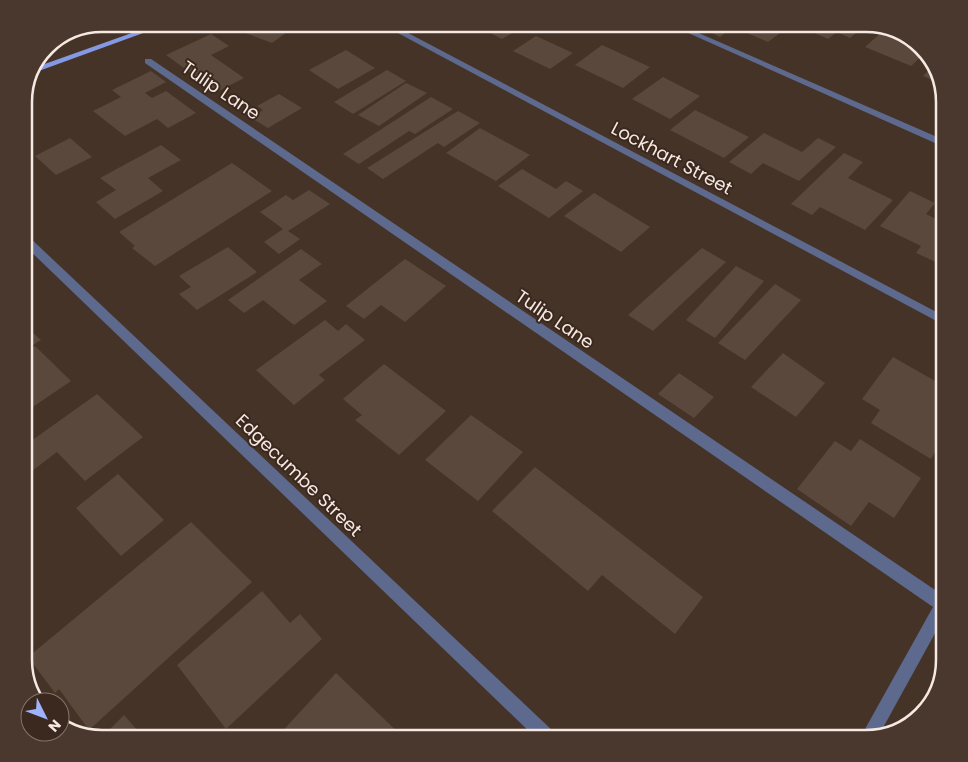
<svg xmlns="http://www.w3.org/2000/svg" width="968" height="762" font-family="Poppins,sans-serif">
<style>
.building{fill:#5b483c}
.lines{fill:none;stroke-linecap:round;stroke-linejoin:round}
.minor{fill:#5e698e;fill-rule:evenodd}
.major{fill:#8498e3;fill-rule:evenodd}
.labels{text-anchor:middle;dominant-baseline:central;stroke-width:4;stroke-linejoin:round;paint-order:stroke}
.street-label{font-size:18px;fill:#f5e9e2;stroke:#3b281e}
.rim{fill:none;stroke:#f5e9e2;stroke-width:2.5}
</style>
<rect width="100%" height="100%" fill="#453327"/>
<g class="building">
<polygon points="255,24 298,24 272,43 243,32"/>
<polygon points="473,24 528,24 502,39"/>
<polygon points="709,24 750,24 736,33 729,30 720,37 702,28"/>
<polygon points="760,24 792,24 768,42 747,33"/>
<polygon points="817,24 867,24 850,38 837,32 828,39 808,30"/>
<polygon points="884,30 917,43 925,53 911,66 865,47"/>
<polygon points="211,34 229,46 211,55 244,78 217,92 166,55"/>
<polygon points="536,36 573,53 550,69 513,51"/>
<polygon points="602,45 650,67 623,88 575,65"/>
<polygon points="346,50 375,68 338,89 309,70"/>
<polygon points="934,65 936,68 940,83 923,76"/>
<polygon points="387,70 406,81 353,114 334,102"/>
<polygon points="151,71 166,82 145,93 152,98 166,91 196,113 168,128 157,119 125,136 93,111 121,97 112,90"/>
<polygon points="663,77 700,96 670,119 632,99"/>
<polygon points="406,83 427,93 379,126 358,115"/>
<polygon points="279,94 302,108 268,128 251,118 263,110 257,106"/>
<polygon points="431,97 453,109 415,134 409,131 359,164 343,154"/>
<polygon points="695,110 749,137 724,158 670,130"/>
<polygon points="458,111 480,123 444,147 438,143 383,179 367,168"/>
<polygon points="480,128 530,155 496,181 446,153"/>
<polygon points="764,133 802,152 818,138 836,147 799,181 763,163 751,174 729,162"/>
<polygon points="70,138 92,157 56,175 35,156"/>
<polygon points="161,145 181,160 148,178 163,191 115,219 96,202 116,190 100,178"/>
<polygon points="844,153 863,162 848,178 893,200 865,230 820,207 812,215 791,204"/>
<polygon points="232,163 272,191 155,266 132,248 135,246 119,232"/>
<polygon points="522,169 556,189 566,181 583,191 549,218 498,186"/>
<polygon points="309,190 330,204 288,231 300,239 279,254 264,242 283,229 260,212 286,195 293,200"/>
<polygon points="910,191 935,203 926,214 944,223 939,229 944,231 944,254 938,263 916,253 921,246 880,226"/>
<polygon points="594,193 650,227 621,252 564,216"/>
<polygon points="228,247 257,272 197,310 179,294 191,287 179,276"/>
<polygon points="702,248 726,262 653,331 628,315"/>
<polygon points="301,249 322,264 299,280 327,301 294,325 263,300 244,313 228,300"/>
<polygon points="405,259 446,286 405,322 381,305 364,319 346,306"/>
<polygon points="736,266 764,281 715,338 686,320"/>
<polygon points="775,284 801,300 745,360 718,343"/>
<polygon points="325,320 338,331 346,324 365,340 319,375 325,380 294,405 256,370"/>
<polygon points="24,325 41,340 24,351"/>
<polygon points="35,346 71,381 24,413 24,354"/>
<polygon points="783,353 825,383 796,417 751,387"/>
<polygon points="893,357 944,386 944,437 931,459 871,423 880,410 862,399"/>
<polygon points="384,364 446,411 399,455 355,420 362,415 343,399"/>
<polygon points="679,373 714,397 694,418 658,394"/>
<polygon points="97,394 143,437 85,481 57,452 24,477 24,446"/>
<polygon points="471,415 523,452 478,501 425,460"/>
<polygon points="860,439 921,478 894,518 869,502 851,526 797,489 835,441 851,451"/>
<polygon points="535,467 703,597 675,634 602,575 588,591 492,511"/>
<polygon points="118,474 164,520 121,556 76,508"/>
<polygon points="191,522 252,582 89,730 59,689 55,693 28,657"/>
<polygon points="262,591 290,623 300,614 322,639 226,729 177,665"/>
<polygon points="336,673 404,738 276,738"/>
<polygon points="124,715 144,738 101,738"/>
</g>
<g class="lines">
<g class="minor">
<polygon points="381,24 391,24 944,316 944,325"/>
<polygon points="668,24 678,24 944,140 944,147"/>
<polygon points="145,59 151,59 944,596 944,617 879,735 860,738 933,607 145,63"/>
<polygon points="24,235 28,236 554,732 556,738 536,738 24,245"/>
</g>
<g class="major">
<polygon points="102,24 110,24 56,45 50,44"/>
<polygon points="157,24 168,24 36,72 39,66"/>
</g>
</g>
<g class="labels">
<g class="street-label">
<text transform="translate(221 90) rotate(34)">Tulip Lane</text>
<text transform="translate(672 158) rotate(28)">Lockhart Street</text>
<text transform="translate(555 319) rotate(34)">Tulip Lane</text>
<text transform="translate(299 475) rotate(44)">Edgecumbe Street</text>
</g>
</g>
<path d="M0 0H968V762H0ZM102 32H866A70 70 0 0 1 936 102V660A70 70 0 0 1 866 730H102A70 70 0 0 1 32 660V102A70 70 0 0 1 102 32Z" fill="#4a372e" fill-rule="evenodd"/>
<path class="rim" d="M102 32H866A70 70 0 0 1 936 102V660A70 70 0 0 1 866 730H102A70 70 0 0 1 32 660V102A70 70 0 0 1 102 32Z"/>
<g transform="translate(45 717) rotate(132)"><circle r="24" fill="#3b281e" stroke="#85756c"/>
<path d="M0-4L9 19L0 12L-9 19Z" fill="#9fb3fd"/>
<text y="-8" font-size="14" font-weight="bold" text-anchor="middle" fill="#f5e9e2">N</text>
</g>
</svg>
